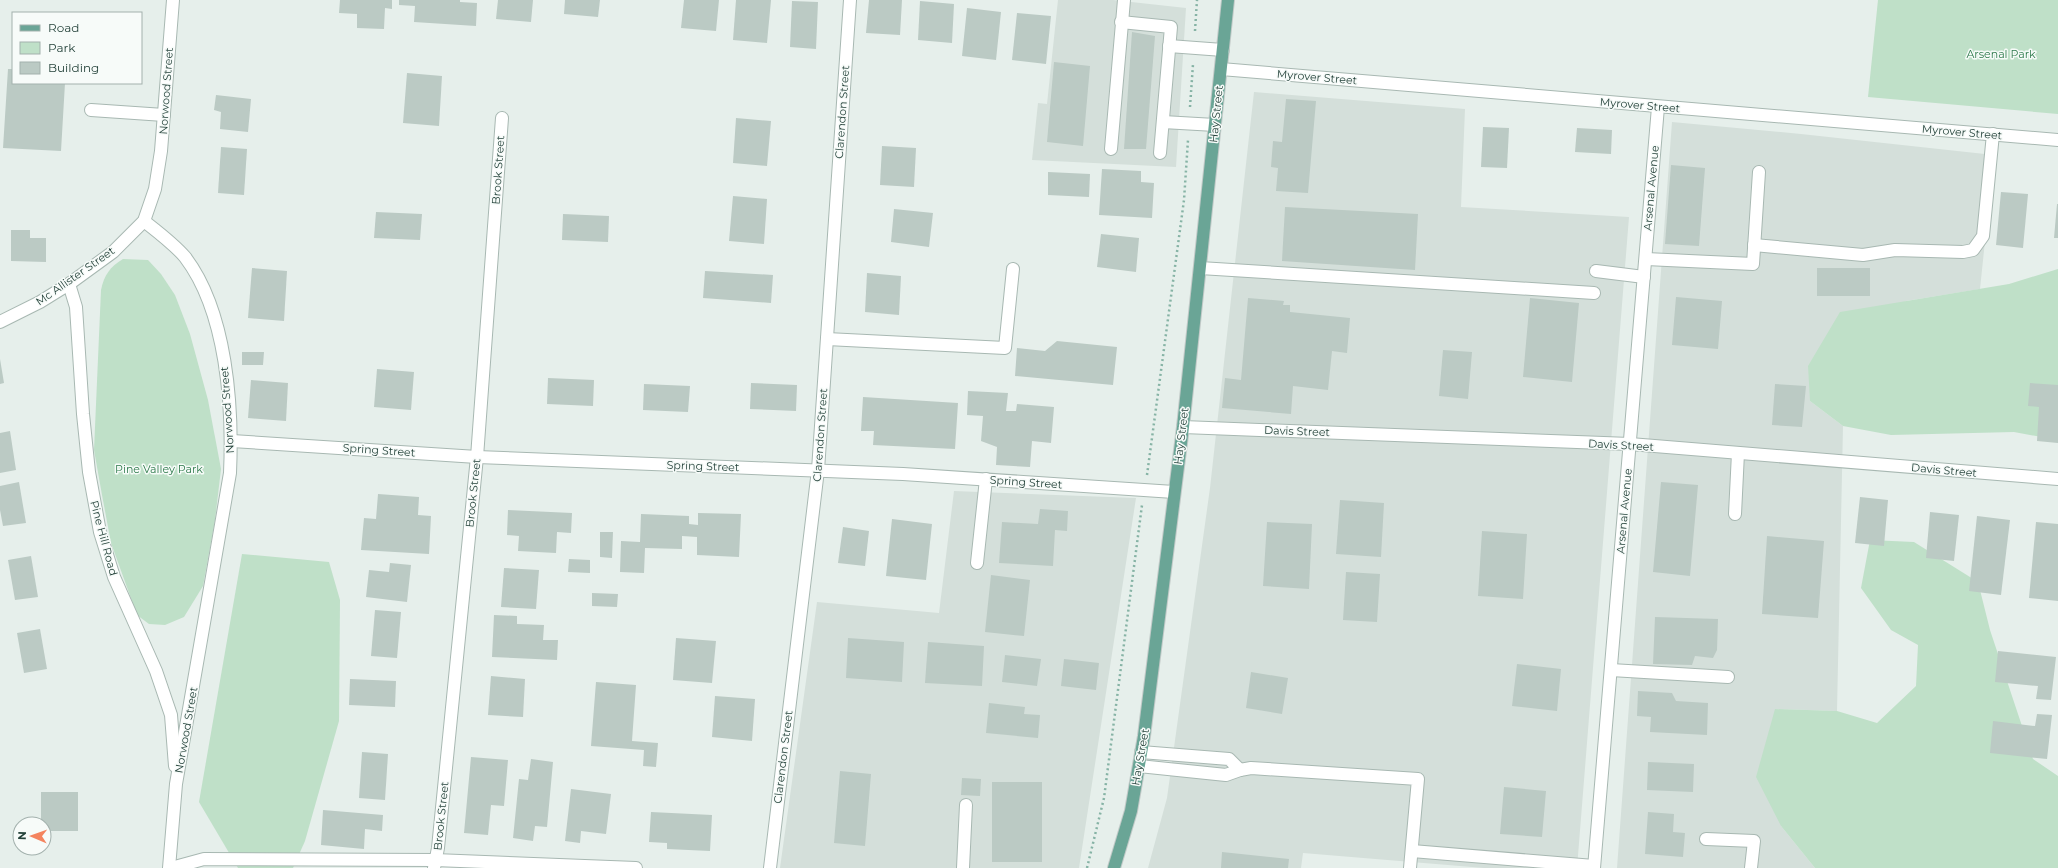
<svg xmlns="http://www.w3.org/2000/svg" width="2058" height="868" font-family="Montserrat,sans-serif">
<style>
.built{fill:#d4dfda}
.green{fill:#bfe0c8}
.building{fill:#bbcac4}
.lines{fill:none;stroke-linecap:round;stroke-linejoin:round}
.minor-casing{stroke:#a8b8b2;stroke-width:14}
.major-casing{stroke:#c2cac8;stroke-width:14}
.path{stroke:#86b3a5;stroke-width:2.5;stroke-dasharray:2 3;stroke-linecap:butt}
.minor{stroke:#fff;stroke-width:12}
.major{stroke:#6aa596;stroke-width:12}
.labels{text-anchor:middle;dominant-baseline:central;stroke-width:3;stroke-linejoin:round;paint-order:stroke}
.park-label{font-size:11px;fill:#2d7a4b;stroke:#f7fbf9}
.street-label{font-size:11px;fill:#24423a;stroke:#f7fbf9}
</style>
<rect width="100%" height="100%" fill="#e6efeb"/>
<g class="built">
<polygon points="1058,0 1113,0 1186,8 1176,167 1032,160 1038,103 1047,104"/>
<polygon points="1254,92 1465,109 1461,207 1629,217 1577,868 1484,868 1303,853 1301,868 1148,868 1167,798 1210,488"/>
<polygon points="1672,122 1801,134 1994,155 1980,289 1906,301 1810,401 1843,426 1837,711 1775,709 1781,826 1815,868 1617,868"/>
<polygon points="954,491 1136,498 1079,868 780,868 817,602 939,613"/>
</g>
<g class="green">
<polygon points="1878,0 2058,0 2058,114 1868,97"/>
<path d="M123,259L148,260L161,274L175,295L190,334L208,400L221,469L215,520L203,586L184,617L165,625L149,624L137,615L111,543L102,495L94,450L101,290C104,275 110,267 123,259Z"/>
<polygon points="2058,269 2058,440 2014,432 1891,435 1843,426 1810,401 1808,366 1840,312 2009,284"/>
<polygon points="1870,540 1914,542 1978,582 1990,630 2033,759 2058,776 2058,868 1815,868 1781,826 1756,777 1775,709 1837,711 1877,723 1916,686 1918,645 1891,630 1861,588"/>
<polygon points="242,554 329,562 340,600 339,721 305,841 293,868 238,868 199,802"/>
</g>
<g class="building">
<polygon points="340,0 392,0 392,9 385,8 384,29 357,28 357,14 339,13"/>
<polygon points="399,0 460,0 460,2 477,3 476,26 414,22 415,6 399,5"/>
<polygon points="498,0 533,0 531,22 496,19"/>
<polygon points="565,0 600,0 598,17 564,14"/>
<polygon points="684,0 719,0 716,31 681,28"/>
<polygon points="736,0 771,0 767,43 733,40"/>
<polygon points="869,0 902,0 900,35 866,33"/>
<polygon points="792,1 818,2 816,49 790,47"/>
<polygon points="920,1 954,4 952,43 918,40"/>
<polygon points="967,8 1001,12 996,60 962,56"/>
<polygon points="1017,13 1051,16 1046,64 1012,60"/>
<polygon points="1132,32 1155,36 1146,149 1124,149"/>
<polygon points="1054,62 1090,66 1083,146 1047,142"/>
<polygon points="8,69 13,69 13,83 65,83 61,151 3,148"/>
<polygon points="407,73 442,76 439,126 403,123"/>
<polygon points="216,95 251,99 248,132 220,129 221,112 214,110"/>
<polygon points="1286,99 1316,101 1308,193 1276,191 1278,168 1271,167 1273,141 1282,142"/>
<polygon points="736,118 771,121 767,166 733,163"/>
<polygon points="1483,127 1509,128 1507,168 1481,167"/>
<polygon points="1577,128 1612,130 1611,154 1575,152"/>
<polygon points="882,146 916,148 914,187 880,185"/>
<polygon points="221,147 247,149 244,195 218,193"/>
<polygon points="1671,165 1705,168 1699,246 1665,244"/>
<polygon points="1102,169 1141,171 1141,182 1154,183 1152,218 1099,215"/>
<polygon points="1048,172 1090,174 1089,197 1048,195"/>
<polygon points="2001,192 2028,194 2023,248 1996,245"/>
<polygon points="733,196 767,199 764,244 729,241"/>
<polygon points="2057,204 2058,204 2058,238 2054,238"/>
<polygon points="1285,207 1418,214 1415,270 1282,261"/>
<polygon points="894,209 933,213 929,247 891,242"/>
<polygon points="376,212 422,214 420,240 374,238"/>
<polygon points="563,214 609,216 608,242 562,240"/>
<polygon points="11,230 30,230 30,238 46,238 46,262 11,261"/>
<polygon points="1101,234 1139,238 1136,272 1097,267"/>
<polygon points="252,268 287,271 284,321 248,318"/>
<rect x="1817" y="268" width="53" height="28"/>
<polygon points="705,271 773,275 771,303 703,298"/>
<polygon points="867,273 901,276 899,315 865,312"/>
<polygon points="1676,297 1722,301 1718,349 1672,345"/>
<polygon points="1248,298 1284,301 1283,305 1290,305 1290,312 1350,318 1347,353 1332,351 1328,390 1293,386 1291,414 1222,408 1225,378 1241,380"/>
<polygon points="1530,298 1579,303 1572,382 1523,377"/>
<polygon points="1057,341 1117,347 1113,385 1015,376 1017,348 1045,351"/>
<polygon points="1443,350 1472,352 1468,399 1439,396"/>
<polygon points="242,352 264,352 263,365 242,365"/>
<polygon points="0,359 4,383 0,384"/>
<polygon points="377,369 414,372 411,410 374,407"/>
<polygon points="548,378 594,380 593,406 547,404"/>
<polygon points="251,380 288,383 286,421 248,418"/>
<polygon points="751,383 797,385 796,411 750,409"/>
<polygon points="2030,383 2058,385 2058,443 2037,441 2039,407 2028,406"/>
<polygon points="644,384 690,386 688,412 643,410"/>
<polygon points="1775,384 1806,386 1802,427 1772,425"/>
<polygon points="968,391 1008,393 1006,411 1016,411 1017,404 1054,407 1051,443 1032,441 1030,467 996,465 997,447 981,441 983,416 967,415"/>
<polygon points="863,397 958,403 955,449 873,445 874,431 861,431"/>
<polygon points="10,431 16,470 0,473 0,433"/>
<polygon points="19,482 26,523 3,526 0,510 0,486"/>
<polygon points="1661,482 1698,485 1690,576 1653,572"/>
<polygon points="378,494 419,497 418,515 431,516 429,554 361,550 364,518 376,519"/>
<polygon points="1860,497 1888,500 1884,546 1855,543"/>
<polygon points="1340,500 1384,503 1381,557 1336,554"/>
<polygon points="1040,509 1068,511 1067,531 1055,530 1053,566 999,563 1002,522 1038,524"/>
<polygon points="508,510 572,513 571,533 557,532 556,553 518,551 519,536 507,535"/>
<polygon points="1930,512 1959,515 1954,561 1926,558"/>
<polygon points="698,513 741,514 739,557 697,555 697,537 682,536 682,549 645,548 644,573 620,572 621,541 640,542 641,514 689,516 689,524 698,525"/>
<polygon points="1977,516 2010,520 2001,595 1969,591"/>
<polygon points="892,519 932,524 926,580 886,576"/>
<polygon points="1267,522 1312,524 1309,589 1263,586"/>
<polygon points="2036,522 2058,524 2058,601 2029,598"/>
<polygon points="843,527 869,531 865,566 838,563"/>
<polygon points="1482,531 1527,534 1523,599 1478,596"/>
<polygon points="600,532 613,532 612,558 600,557"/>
<polygon points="1767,536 1824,541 1818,618 1762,614"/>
<polygon points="31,556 38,597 15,600 8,560"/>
<polygon points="569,559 590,560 590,573 568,572"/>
<polygon points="390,563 411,565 407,602 366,597 369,570 389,572"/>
<polygon points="504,568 539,570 536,609 501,607"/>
<polygon points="1346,572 1380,574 1377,622 1343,620"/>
<polygon points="991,575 1030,580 1024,636 985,632"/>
<polygon points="592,593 618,594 617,607 592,606"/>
<polygon points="375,610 401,612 397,658 371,656"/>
<polygon points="494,615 517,616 517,624 544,625 543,640 558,640 557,660 492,657"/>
<polygon points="1655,617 1718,619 1717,650 1713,658 1695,656 1692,665 1653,664"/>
<polygon points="40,629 47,669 24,673 17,633"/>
<polygon points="676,638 716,641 712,683 673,680"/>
<polygon points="848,638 904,642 902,682 846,678"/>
<polygon points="928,642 984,646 982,686 925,683"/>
<polygon points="1998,651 2056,657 2051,700 2036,699 2038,686 1995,682"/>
<polygon points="1005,655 1041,659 1037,686 1002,682"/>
<polygon points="1064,659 1099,663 1096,690 1061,686"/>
<polygon points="1517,664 1561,669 1557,711 1512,706"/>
<polygon points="1251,672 1288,678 1282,714 1246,708"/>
<polygon points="491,676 525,679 523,717 488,715"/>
<polygon points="350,679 396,681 395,707 349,705"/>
<polygon points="596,682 636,685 632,741 658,743 656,767 643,766 644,750 591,746"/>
<polygon points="1638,691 1672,693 1676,701 1708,703 1707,735 1650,732 1651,717 1637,716"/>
<polygon points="715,696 755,699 752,741 712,737"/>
<polygon points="989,703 1025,707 1024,714 1040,715 1038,738 986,733"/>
<polygon points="2037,714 2052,715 2047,759 1990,753 1993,721 2035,726"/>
<polygon points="362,752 388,754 385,800 359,798"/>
<polygon points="471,757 508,760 504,806 491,805 488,835 464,833"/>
<polygon points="531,759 553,762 547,827 535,826 533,841 513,838 519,779 528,780"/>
<polygon points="1648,762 1694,764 1693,792 1647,790"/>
<polygon points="840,771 871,774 865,846 834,843"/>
<polygon points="962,778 981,779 980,796 961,795"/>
<rect x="992" y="782" width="50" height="80"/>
<polygon points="1504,787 1546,791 1542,837 1500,834"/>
<polygon points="571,789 611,794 606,834 581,831 580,843 565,841"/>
<polygon points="41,792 78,792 78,831 44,831 44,824 41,824"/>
<polygon points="323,810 383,815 382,831 365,829 364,849 321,845"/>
<polygon points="651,812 712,815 710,851 667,849 667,843 649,842"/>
<polygon points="1648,812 1674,814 1673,832 1685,833 1683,857 1645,854"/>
<polygon points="1222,852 1289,859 1288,868 1221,868"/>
</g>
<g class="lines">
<g class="minor-casing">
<g id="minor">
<polyline points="1121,22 1171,27 1160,153"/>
<polyline points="1169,46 1223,50"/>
<polyline points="1221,69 2058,140"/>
<polyline points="91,110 164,115"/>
<polyline points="1163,122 1215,125"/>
<polyline points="1111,149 1124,0"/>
<path d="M144,221C158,232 174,244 185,257C227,312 233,407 230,473L176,784L169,868"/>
<polyline points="1754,245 1863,255 1895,250 1963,252 1973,250 1983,236 1993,134"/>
<polyline points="1646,259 1753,264 1759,172"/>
<polyline points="1200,268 1594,293"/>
<polyline points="1596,271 1644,277"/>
<polyline points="69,284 76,307 83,414 89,472 100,532 114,577 156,671 171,715 175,766"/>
<polyline points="0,322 40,302 69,284 113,252 144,221 155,189 161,151 173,0"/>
<polyline points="827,339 1005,348 1013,269"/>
<polyline points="1183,427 1630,444 2058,479"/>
<polyline points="232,441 477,457 903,474 1174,492"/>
<polyline points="1735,514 1738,453"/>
<polyline points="977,563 986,479"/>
<polyline points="1611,670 1728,677"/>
<polyline points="1139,766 1226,775 1240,770 1229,759 1141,752"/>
<polyline points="1240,770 1251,768 1418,779 1410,868"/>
<polyline points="1706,839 1754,841 1751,868"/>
<polyline points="1412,851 1594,866"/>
<polyline points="171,868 204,859 435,860 636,868"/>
<polyline points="434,868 438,848 477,457 502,118"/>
<polyline points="770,868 818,470 850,0"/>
<polyline points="963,868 966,805"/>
<polyline points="1594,868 1658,107"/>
</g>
</g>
<g class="major-casing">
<polyline id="major" points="1114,868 1131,811 1144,736 1183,427 1228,0"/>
</g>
<g class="path">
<polyline points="1195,31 1197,0"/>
<polyline points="1190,107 1193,64"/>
<polyline points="1147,475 1184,200 1188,140"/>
<polyline points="1087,868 1104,798 1142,505"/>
</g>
<use href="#minor" class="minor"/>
<use href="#major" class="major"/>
</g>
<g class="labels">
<g class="park-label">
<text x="2001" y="54">Arsenal Park</text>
<text x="159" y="469">Pine Valley Park</text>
</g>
<g class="street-label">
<text transform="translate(1317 77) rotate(5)">Myrover Street</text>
<text transform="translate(166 91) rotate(-86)">Norwood Street</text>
<text transform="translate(1640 105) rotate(5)">Myrover Street</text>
<text transform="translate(842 112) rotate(-86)">Clarendon Street</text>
<text transform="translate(1216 114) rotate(-84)">Hay Street</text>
<text transform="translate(1962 132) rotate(5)">Myrover Street</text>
<text transform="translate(498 170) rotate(-86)">Brook Street</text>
<text transform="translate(1651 188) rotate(-85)">Arsenal Avenue</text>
<text transform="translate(75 276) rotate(-35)">Mc Allister Street</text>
<text transform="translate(227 410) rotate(-94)">Norwood Street</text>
<text transform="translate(1297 431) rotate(2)">Davis Street</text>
<text transform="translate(820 435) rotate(-86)">Clarendon Street</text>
<text transform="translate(1181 436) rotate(-83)">Hay Street</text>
<text transform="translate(1621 445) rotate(3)">Davis Street</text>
<text transform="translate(379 450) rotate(4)">Spring Street</text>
<text transform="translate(703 466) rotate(2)">Spring Street</text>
<text transform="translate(1944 470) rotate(5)">Davis Street</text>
<text transform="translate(1026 482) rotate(4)">Spring Street</text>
<text transform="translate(473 493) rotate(-84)">Brook Street</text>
<text transform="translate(1624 511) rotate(-85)">Arsenal Avenue</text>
<text transform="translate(104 538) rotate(75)">Pine Hill Road</text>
<text transform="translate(186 730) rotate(-80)">Norwood Street</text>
<text transform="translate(783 757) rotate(-83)">Clarendon Street</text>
<text transform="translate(1140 757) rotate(-80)">Hay Street</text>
<text transform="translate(441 816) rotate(-84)">Brook Street</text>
</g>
</g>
<rect x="12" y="12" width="130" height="72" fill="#f7fbf9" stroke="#a3b1ad"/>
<rect x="20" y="25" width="20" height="6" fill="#6aa596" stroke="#a3b1ad"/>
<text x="48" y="32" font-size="12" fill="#24423a">Road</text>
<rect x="20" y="42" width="20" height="12" fill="#bfe0c8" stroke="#a3b1ad"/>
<text x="48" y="52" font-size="12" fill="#24423a">Park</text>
<rect x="20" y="62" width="20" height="12" fill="#bbcac4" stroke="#a3b1ad"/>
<text x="48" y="72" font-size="12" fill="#24423a">Building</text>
<g transform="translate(32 836) rotate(272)"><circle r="19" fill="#f7fbf9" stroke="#a3b1ad"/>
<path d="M0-3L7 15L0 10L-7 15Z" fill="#f4845f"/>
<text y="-6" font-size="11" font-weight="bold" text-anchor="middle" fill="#24423a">N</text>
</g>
</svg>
